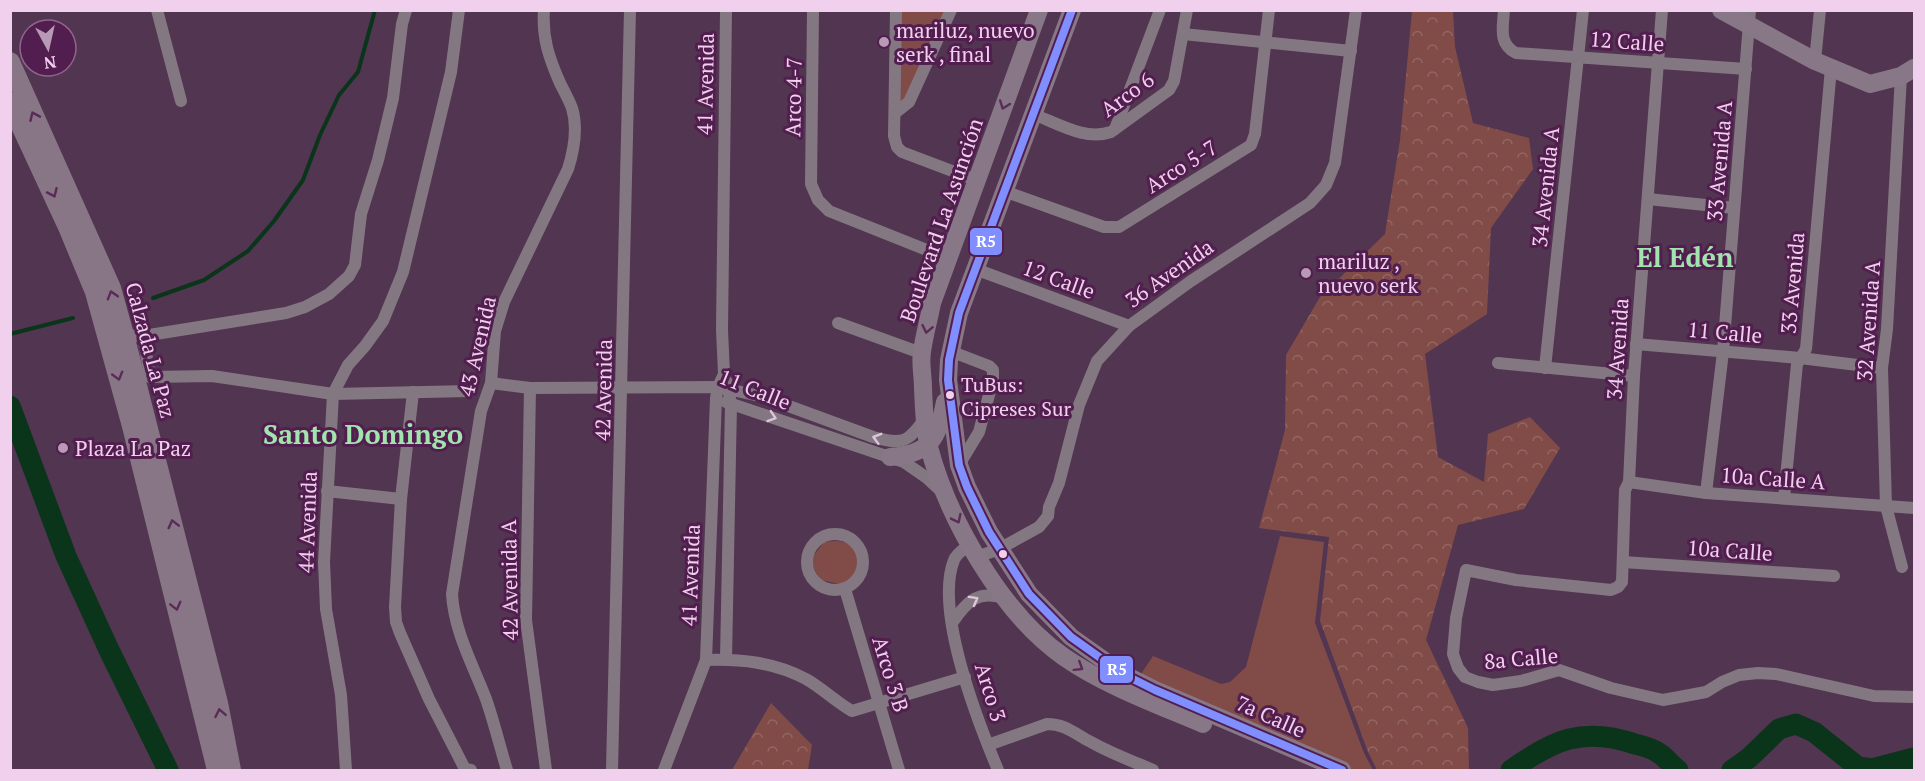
<svg xmlns="http://www.w3.org/2000/svg" width="1925" height="781" font-family="'PT Serif',serif">
<style>
.forest{fill:url(#forest-crowns)}
.park{fill:#814c48}
.lines{fill:none;stroke-linecap:round;stroke-linejoin:round}
.stream{stroke:#0b351a;stroke-width:4}
.river{stroke:#0b351a;stroke-width:21}
.street{stroke:#837882;stroke-width:12}
.secondary{stroke:#887887;stroke-width:18}
.primary{stroke:#887687;stroke-width:20}
.bus-1-casing{stroke:#521e4f;stroke-width:12}
.bus-1{stroke:#808eff;stroke-width:8}
.oneway{stroke:#5a2c57}
.oneway2{stroke:#5a2b57}
.oneway3{stroke:#e0c3dd}
.poi-dot{fill:#b99ab6;stroke:#521e4f;stroke-width:2}
.bus-dot{fill:#f0d0ed;stroke:#521e4f;stroke-width:2}
.labels{text-anchor:middle;dominant-baseline:central;stroke-width:6;stroke-linejoin:round;paint-order:stroke}
.bus-label{font-size:20px;fill:#f0d0ed;stroke:#521e4f;text-anchor:start}
.poi-label{font-size:21px;fill:#f0d0ed;stroke:#521e4f;text-anchor:start}
.street-label{font-size:21px;fill:#f0d0ed;stroke:#521e4f}
.district-label{font-size:27px;font-weight:bold;fill:#a2e4ae;stroke:#521e4f}
.line-badge{stroke:#521e4f;stroke-width:2}
.badge-label{font-size:16px;text-anchor:middle;font-weight:bold;fill:#fff}
</style>
<defs>
<pattern id="forest-crowns" width="20" height="18" patternUnits="userSpaceOnUse" patternTransform="scale(1.5)"><rect width="20" height="18" fill="#814c48"/><path d="M2 6a3 3 0 1 1 6 0M12 15a3 3 0 1 1 6 0" fill="none" stroke="#936563"/></pattern>
</defs>
<rect width="100%" height="100%" fill="#523550"/>
<g class="forest">
<polygon points="1412,11 1453,11 1455,47 1473,123 1529,138 1533,169 1491,228 1487,314 1425,354 1438,457 1484,482 1488,434 1530,417 1560,448 1524,509 1458,525 1426,640 1468,728 1469,770 1377,770 1368,752 1320,621 1329,537 1259,528 1285,430 1286,355 1320,297 1385,234 1400,140"/>
<polygon points="771,703 812,745 808,770 732,770"/>
</g>
<g class="park">
<polygon points="898,11 947,11 906,101 899,105"/>
<polygon points="1280,536 1324,542 1315,623 1364,753 1373,770 1322,770 1141,674 1153,656 1221,684 1230,682 1246,667"/>
<path d="M835,541C850,541 854,548 861,560L856,577L843,585L821,580L816,573L812,562L814,555L824,542Z"/>
</g>
<g class="lines">
<g class="stream">
<polyline points="153,298 204,280 248,251 274,221 303,180 320,135 339,95 358,72 375,10"/>
<polyline points="10,334 73,318"/>
</g>
<g class="river">
<polyline points="10,406 66,556 109,650 168,770"/>
<path d="M1511,770C1553,740 1583,726 1635,744C1642,746 1651,748 1657,752C1665,756 1671,765 1678,770"/>
<polyline points="1732,770 1749,758 1779,729 1796,724 1814,732 1858,767 1872,769 1914,758"/>
</g>
<g class="street">
<polyline points="157,10 181,101"/>
<polyline points="813,10 811,184 818,200 829,211 947,258"/>
<polyline points="896,10 894,136 897,147 902,152 976,180"/>
<path d="M1504,10C1503,27 1498,44 1516,53L1746,69"/>
<polyline points="1662,10 1634,376 1629,482 1625,490 1622,582 1618,587 1611,590 1516,580 1466,570 1456,618 1453,654 1458,668 1465,677 1478,682 1493,685 1521,681 1559,670 1611,688 1663,700 1706,692 1722,682 1739,675 1758,673 1776,674 1874,696 1914,697"/>
<polyline points="1183,34 1351,51"/>
<polyline points="1815,61 1820,10"/>
<polyline points="1901,76 1887,329 1882,368 1886,506 1902,567"/>
<polyline points="895,113 909,102 951,10"/>
<path d="M1033,114C1057,123 1085,141 1111,132L1169,90L1174,81L1187,10"/>
<polyline points="1115,129 1160,10"/>
<polyline points="1004,191 1104,227 1119,227 1251,145 1255,134 1269,10"/>
<polyline points="1648,199 1734,208"/>
<polyline points="975,269 1129,326"/>
<polyline points="838,323 921,353"/>
<polyline points="124,335 143,336 286,313 305,307 329,294 349,276 355,265 361,214 378,160 393,98 402,24 406,10"/>
<polyline points="143,336 150,377 212,376 333,394 469,391"/>
<polyline points="1636,344 1800,358 1882,368"/>
<polyline points="950,351 989,366 993,370 993,380 979,432 959,465"/>
<polyline points="1498,363 1634,376"/>
<polyline points="1545,368 1583,10"/>
<path d="M491,383L530,388L718,387L764,397L873,437C902,445 908,443 925,418"/>
<polyline points="530,388 526,620 546,770"/>
<polyline points="413,392 401,499 395,607 396,622 400,633 429,699 465,769 471,770"/>
<polyline points="726,402 904,462 927,478 941,491"/>
<polyline points="1629,482 1706,493 1914,508"/>
<polyline points="327,491 401,499"/>
<polyline points="1706,493 1723,352 1750,10"/>
<polyline points="1784,498 1797,364 1806,349 1831,68"/>
<circle cx="835" cy="562" r="28"/>
<path d="M970,544C964,549 956,554 954,560C934,610 978,722 998,770"/>
<polyline points="977,557 999,549 1039,527 1048,516 1049,507 1059,483 1079,405 1097,361 1129,326 1191,281 1310,203 1326,185 1335,163 1356,10"/>
<polyline points="1623,562 1834,576"/>
<polyline points="845,589 899,770"/>
<path d="M952,623C967,601 978,589 1006,599"/>
<polyline points="726,659 731,404 727,382"/>
<path d="M706,660C741,659 774,662 806,679C822,688 836,702 852,711L965,677"/>
<path d="M988,745L1047,724C1066,724 1075,734 1091,742C1110,753 1132,761 1153,770"/>
<polyline points="346,770 341,695 326,609 324,562 333,394 348,365 365,346 383,321 403,272 451,72 459,10"/>
<path d="M507,770C500,747 494,722 486,699C473,665 454,631 452,594L481,411L491,383L495,331L504,302L568,169C574,150 578,128 572,108C569,100 564,91 560,83C549,58 542,38 544,10"/>
<polyline points="612,770 630,10"/>
<polyline points="664,770 706,660 716,398 718,387 724,374 722,330 726,10"/>
</g>
<g class="secondary">
<path d="M1039,10L932,303C929,319 924,336 922,352C920,363 923,376 923,388C924,408 924,428 929,447C948,519 1002,614 1064,657C1106,686 1156,704 1203,724"/>
<polyline points="1072,10 959,313 949,360 948,380 959,465 967,487 989,532 1029,594 1071,637 1123,674 1155,690 1342,770"/>
<polyline points="1721,10 1815,61 1870,84 1901,76 1914,68"/>
<path d="M890,457C930,454 938,439 945,402"/>
</g>
<g class="primary">
<polyline points="10,62 111,288 124,335 218,703 231,770"/>
<polyline points="10,102 68,227 95,292 132,426 217,770"/>
</g>
<g class="bus-1-casing">
<polyline id="bus-1" points="1072,10 959,313 949,360 948,380 959,465 967,487 989,532 1029,594 1071,637 1123,674 1155,690 1342,770"/>
</g>
<use href="#bus-1" class="bus-1"/>
</g>
<defs><path id="oneway-chevron" d="M-2-3.5L2.5 0L-2 3.5" fill="none" stroke-width="1.6" stroke-linecap="round" stroke-linejoin="round" transform="scale(1.5)"/></defs>
<g class="oneway">
<use href="#oneway-chevron" transform="translate(1004 105) rotate(110)"/>
<use href="#oneway-chevron" transform="translate(927 329) rotate(102)"/>
<use href="#oneway-chevron" transform="translate(957 519) rotate(64)"/>
<use href="#oneway-chevron" transform="translate(1079 667) rotate(32)"/>
</g>
<g class="oneway2">
<use href="#oneway-chevron" transform="translate(34 116) rotate(-114)"/>
<use href="#oneway-chevron" transform="translate(53 193) rotate(66)"/>
<use href="#oneway-chevron" transform="translate(112 295) rotate(-107)"/>
<use href="#oneway-chevron" transform="translate(118 376) rotate(74)"/>
<use href="#oneway-chevron" transform="translate(173 524) rotate(-104)"/>
<use href="#oneway-chevron" transform="translate(176 606) rotate(76)"/>
<use href="#oneway-chevron" transform="translate(220 713) rotate(-101)"/>
</g>
<g class="oneway3">
<use href="#oneway-chevron" transform="translate(772 417) rotate(18)"/>
<use href="#oneway-chevron" transform="translate(877 438) rotate(-164)"/>
<use href="#oneway-chevron" transform="translate(974 600) rotate(-29)"/>
</g>
<g class="poi-dot">
<circle cx="884" cy="42" r="6"/>
<circle cx="1306" cy="273" r="6"/>
<circle cx="63" cy="448" r="6"/>
</g>
<g class="bus-dot">
<circle cx="950" cy="395" r="5"/>
<circle cx="1003" cy="554" r="5"/>
</g>
<g class="labels">
<g class="bus-label">
<text x="961" y="384">TuBus:<tspan x="961" dy="24">Cipreses Sur</tspan></text>
</g>
<g class="poi-label">
<text x="896" y="30">mariluz, nuevo<tspan x="896" dy="24">serk , final</tspan></text>
<text x="1318" y="261">mariluz ,<tspan x="1318" dy="24">nuevo serk</tspan></text>
<text x="75" y="448">Plaza La Paz</text>
</g>
<g class="street-label">
<text transform="translate(1627 41) rotate(4)">12 Calle</text>
<text transform="translate(705 84) rotate(-89)">41 Avenida</text>
<text transform="translate(1127 94) rotate(-36)">Arco 6</text>
<text transform="translate(793 97) rotate(-89)">Arco 4-7</text>
<text transform="translate(1719 161) rotate(-85)">33 Avenida A</text>
<text transform="translate(1181 166) rotate(-32)">Arco 5-7</text>
<text transform="translate(1545 187) rotate(-84)">34 Avenida A</text>
<text transform="translate(941 220) rotate(-71)">Boulevard La Asunción</text>
<text transform="translate(1169 273) rotate(-35)">36 Avenida</text>
<text transform="translate(1059 279) rotate(20)">12 Calle</text>
<text transform="translate(1792 283) rotate(-85)">33 Avenida</text>
<text transform="translate(1868 321) rotate(-86)">32 Avenida A</text>
<text transform="translate(1725 332) rotate(5)">11 Calle</text>
<text transform="translate(477 346) rotate(-77)">43 Avenida</text>
<text transform="translate(1617 349) rotate(-86)">34 Avenida</text>
<text transform="translate(151 350) rotate(75)">Calzada La Paz</text>
<text transform="translate(755 389) rotate(22)">11 Calle</text>
<text transform="translate(603 390) rotate(-89)">42 Avenida</text>
<text transform="translate(1773 478) rotate(4)">10a Calle A</text>
<text transform="translate(307 522) rotate(-88)">44 Avenida</text>
<text transform="translate(1730 550) rotate(4)">10a Calle</text>
<text transform="translate(690 575) rotate(-88)">41 Avenida</text>
<text transform="translate(509 580) rotate(-91)">42 Avenida A</text>
<text transform="translate(1521 658) rotate(-5)">8a Calle</text>
<text transform="translate(891 674) rotate(73)">Arco 3 B</text>
<text transform="translate(991 692) rotate(73)">Arco 3</text>
<text transform="translate(1271 716) rotate(24)">7a Calle</text>
</g>
<g class="district-label">
<text x="1685" y="257">El Edén</text>
<text x="363" y="434">Santo Domingo</text>
</g>
</g>
<g class="line-badge">
<rect x="969" y="227" width="34" height="29" rx="6" fill="#808eff"/>
<rect x="1099" y="655" width="35" height="29" rx="6" fill="#808eff"/>
</g>
<g class="badge-label">
<text x="986" y="247">R5</text>
<text x="1117" y="675">R5</text>
</g>
<rect width="1925" height="781" fill="none" stroke="#f0d0ed" stroke-width="24"/>
<g transform="translate(48 48) rotate(172)"><circle r="28" fill="#521e4f" stroke="#91658e" stroke-width="1.5"/>
<path d="M0-4.5L10 22L0 15L-10 22Z" fill="#b99ab6"/>
<text y="-9" font-size="16" font-weight="bold" text-anchor="middle" fill="#f0d0ed">N</text>
</g>
</svg>
